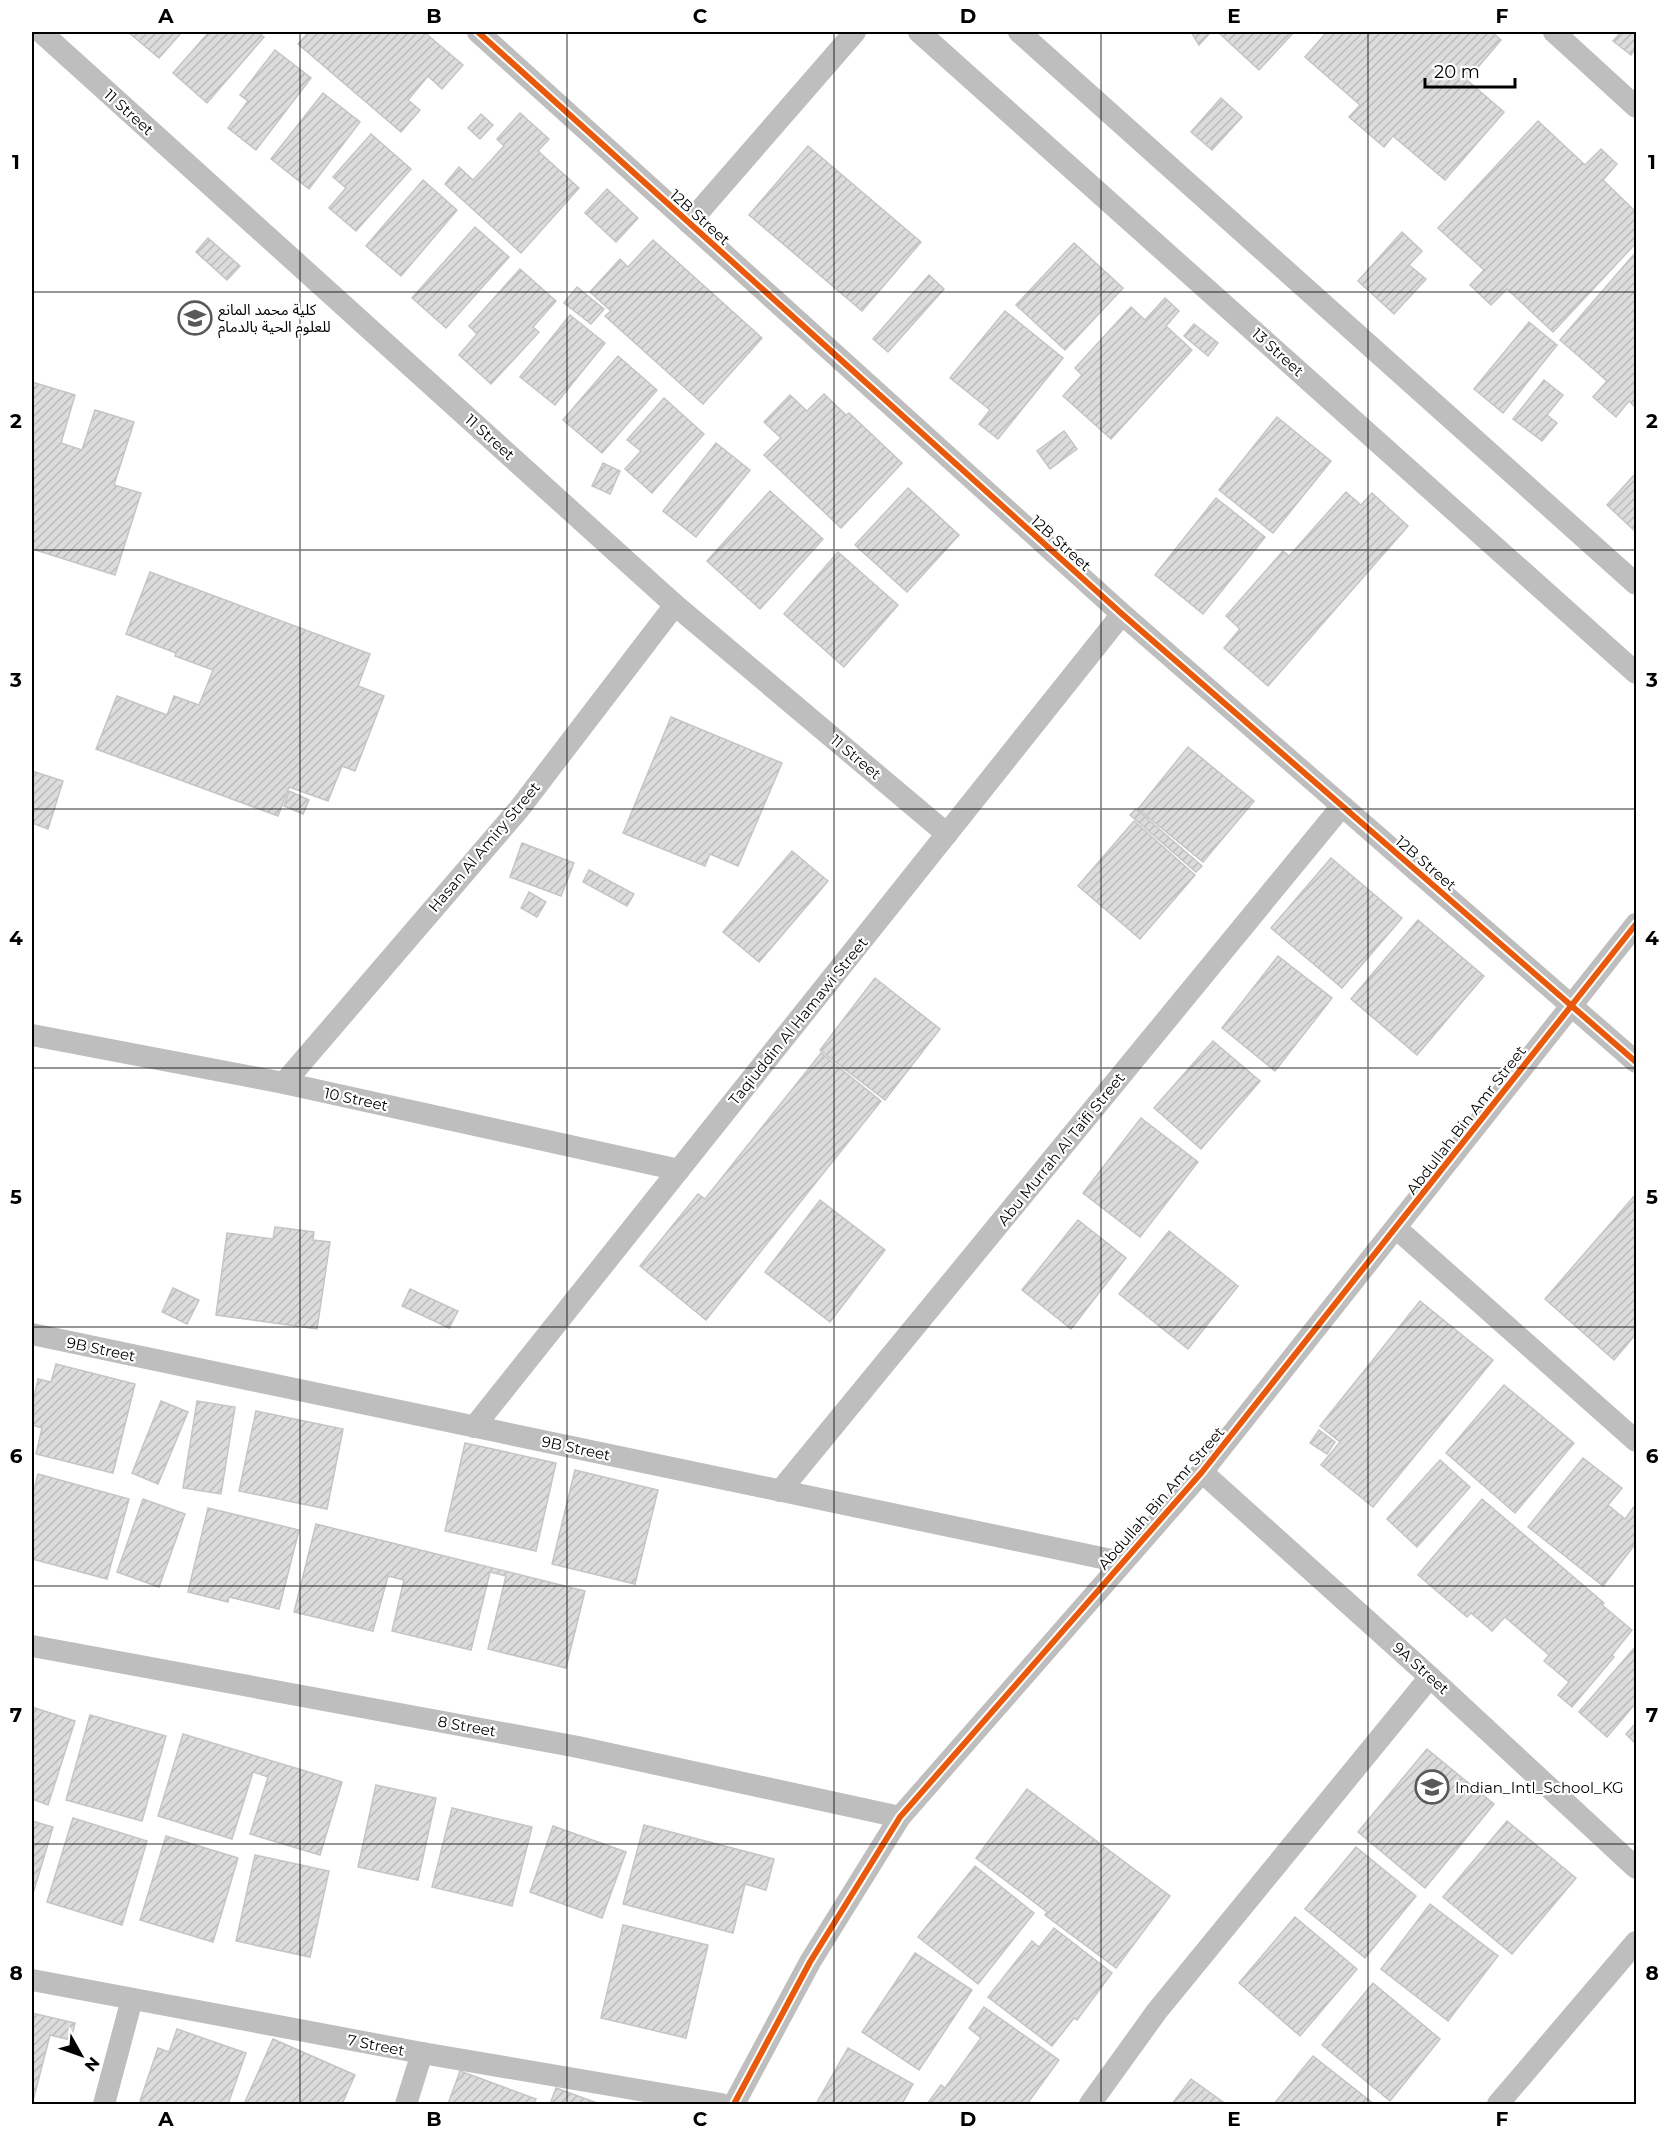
<svg xmlns="http://www.w3.org/2000/svg" width="1668" height="2136" font-family="Montserrat,'Noto Sans Arabic',sans-serif">
<style>
.building{fill:url(#building-hatch);stroke:#c5c5c5;stroke-width:1.5}
.lines{fill:none;stroke-linecap:round;stroke-linejoin:round}
.street{stroke:#bebebe;stroke-width:22}
.cycleway-casing{stroke:#fff;stroke-width:10}
.cycleway{stroke:#e8590c;stroke-width:6}
.grid{fill:none;stroke:#000;stroke-width:1.5;stroke-opacity:0.55}
.labels{text-anchor:middle;dominant-baseline:central;stroke-width:4.5;stroke-linejoin:round;paint-order:stroke}
.street-label{font-size:15px;fill:#000;stroke:#fff}
.poi-label{font-size:15px;fill:#000;stroke:#fff;text-anchor:start}
.neatline{fill:none;stroke:#000;stroke-width:2}
.grid-label{font-size:20px;text-anchor:middle;font-weight:bold;fill:#000}
</style>
<defs>
<pattern id="building-hatch" width="6" height="6" patternUnits="userSpaceOnUse" patternTransform="scale(1.5)"><rect width="6" height="6" fill="#dcdcdc"/><path d="M-1 1l2-2M0 6l6-6M5 7l2-2" fill="none" stroke="#bbb"/></pattern>
</defs>
<rect width="100%" height="100%" fill="#fff"/>
<g class="building">
<polygon points="128,32 182,32 159,58"/>
<polygon points="209,32 258,32 264,37 207,103 173,73"/>
<polygon points="309,32 424,32 463,65 442,89 428,76 408,100 420,110 401,132 298,44"/>
<polygon points="1191,32 1211,32 1199,45"/>
<polygon points="1218,32 1294,32 1259,70"/>
<polygon points="1327,32 1492,32 1501,40 1467,80 1504,112 1445,180 1393,136 1384,147 1349,117 1360,105 1305,57"/>
<polygon points="1621,32 1636,32 1636,48 1631,55 1613,41"/>
<polygon points="275,50 311,78 256,150 228,128 248,101 240,95"/>
<polygon points="323,93 360,122 309,189 271,159"/>
<polygon points="1221,98 1242,117 1212,150 1191,132"/>
<polygon points="520,113 549,139 538,151 579,188 521,253 445,184 459,167 473,180 504,146 497,139"/>
<polygon points="481,114 493,125 480,139 468,128"/>
<polygon points="1538,121 1585,165 1601,149 1617,164 1603,180 1636,212 1636,243 1553,332 1507,289 1491,305 1470,285 1484,270 1438,228"/>
<polygon points="371,134 411,169 356,231 329,208 346,188 333,177"/>
<polygon points="808,146 921,242 862,311 749,215"/>
<polygon points="423,180 457,210 401,276 366,246"/>
<polygon points="607,189 638,218 616,242 585,213"/>
<polygon points="475,227 509,257 446,328 412,298"/>
<polygon points="1402,232 1422,251 1409,265 1426,279 1394,314 1358,281"/>
<polygon points="208,238 240,266 227,280 196,252"/>
<polygon points="653,240 762,338 703,404 605,316 611,311 590,292 620,259 628,267"/>
<polygon points="1074,243 1123,288 1065,350 1016,305"/>
<polygon points="1636,252 1636,408 1629,401 1616,417 1593,397 1607,381 1560,340"/>
<polygon points="520,269 556,301 533,327 539,332 491,384 459,355 477,334 469,326"/>
<polygon points="929,275 944,289 888,352 873,339"/>
<polygon points="577,287 604,309 591,324 564,303"/>
<polygon points="1165,298 1179,311 1166,326 1192,350 1111,439 1063,396 1082,375 1075,368 1131,307 1145,320"/>
<polygon points="1005,311 1063,358 998,439 979,424 990,410 950,378"/>
<polygon points="570,315 605,343 555,405 520,377"/>
<polygon points="1529,322 1557,345 1503,413 1474,389"/>
<polygon points="1194,324 1218,343 1208,356 1184,336"/>
<polygon points="618,356 657,390 602,453 563,420"/>
<polygon points="1544,380 1563,395 1547,415 1557,423 1542,441 1513,419"/>
<polygon points="32,382 75,395 61,443 82,450 95,410 134,422 114,485 141,493 115,575 32,549"/>
<polygon points="824,394 846,415 849,413 902,463 841,528 764,455 781,438 764,422 790,395 807,411"/>
<polygon points="664,398 704,434 652,493 625,469 641,451 627,440"/>
<polygon points="1277,417 1331,461 1273,533 1219,490"/>
<polygon points="1064,431 1077,449 1050,469 1037,451"/>
<polygon points="716,443 750,470 696,537 663,511"/>
<polygon points="603,463 620,471 610,494 592,486"/>
<polygon points="1636,473 1636,532 1607,505"/>
<polygon points="908,488 959,535 907,592 855,545"/>
<polygon points="770,491 823,539 760,609 707,561"/>
<polygon points="1346,492 1361,505 1372,493 1408,526 1268,686 1224,648 1240,629 1226,616 1283,551 1289,556"/>
<polygon points="1216,498 1265,537 1203,614 1155,575"/>
<polygon points="838,552 898,605 844,667 784,614"/>
<polygon points="150,572 370,654 358,686 384,696 355,771 342,766 328,801 289,787 278,816 96,749 117,696 167,715 174,696 199,705 213,670 175,656 176,653 126,634"/>
<polygon points="671,717 782,763 738,866 710,854 705,866 623,833"/>
<polygon points="1188,747 1254,801 1203,862 1138,809"/>
<polygon points="32,771 63,781 48,829 32,823"/>
<polygon points="289,791 309,800 303,814 284,806"/>
<polygon points="1136,809 1202,866 1196,872 1130,815"/>
<polygon points="1134,821 1195,875 1140,939 1078,886"/>
<polygon points="522,843 574,863 561,896 510,877"/>
<polygon points="792,851 828,881 759,962 723,932"/>
<polygon points="1331,858 1402,918 1342,988 1271,928"/>
<polygon points="589,870 634,894 627,906 583,882"/>
<polygon points="529,892 546,902 537,917 521,908"/>
<polygon points="1418,920 1484,976 1417,1055 1351,999"/>
<polygon points="1278,956 1332,998 1275,1071 1222,1028"/>
<polygon points="875,978 940,1029 885,1100 820,1050"/>
<polygon points="1213,1041 1260,1081 1201,1149 1154,1108"/>
<polygon points="821,1053 881,1101 706,1320 640,1266 698,1194 705,1199"/>
<polygon points="1141,1118 1198,1162 1140,1237 1083,1193"/>
<polygon points="1636,1194 1636,1334 1614,1360 1545,1299"/>
<polygon points="820,1200 885,1250 830,1322 765,1272"/>
<polygon points="1078,1220 1126,1258 1071,1329 1022,1290"/>
<polygon points="275,1227 314,1232 313,1240 330,1242 317,1329 216,1315 227,1233 273,1239"/>
<polygon points="1169,1231 1238,1286 1188,1349 1119,1294"/>
<polygon points="173,1288 199,1300 187,1324 162,1312"/>
<polygon points="410,1289 458,1311 449,1328 402,1306"/>
<polygon points="1420,1301 1493,1360 1373,1507 1321,1465 1340,1442 1320,1426"/>
<polygon points="56,1364 135,1384 113,1473 36,1454 42,1428 32,1425 34,1408 32,1406 38,1379 51,1382"/>
<polygon points="1504,1385 1574,1443 1515,1513 1446,1453"/>
<polygon points="161,1401 188,1412 158,1484 132,1473"/>
<polygon points="197,1401 235,1407 221,1494 183,1488"/>
<polygon points="256,1411 343,1429 327,1509 239,1491"/>
<polygon points="1319,1430 1335,1442 1327,1454 1310,1443"/>
<polygon points="465,1443 556,1463 536,1551 445,1531"/>
<polygon points="1583,1458 1622,1488 1608,1505 1625,1519 1636,1504 1636,1543 1603,1586 1528,1527"/>
<polygon points="1440,1460 1470,1487 1417,1547 1387,1519"/>
<polygon points="575,1470 658,1490 635,1584 552,1564"/>
<polygon points="38,1474 129,1499 107,1579 32,1559 32,1497"/>
<polygon points="143,1499 185,1514 159,1587 117,1572"/>
<polygon points="1482,1499 1604,1603 1602,1605 1632,1630 1612,1655 1614,1657 1572,1707 1558,1695 1569,1682 1544,1661 1549,1655 1505,1617 1492,1631 1471,1613 1467,1617 1418,1575"/>
<polygon points="208,1508 299,1530 279,1609 229,1597 228,1602 188,1592"/>
<polygon points="316,1524 585,1591 566,1668 488,1649 506,1576 490,1572 471,1650 392,1631 404,1580 388,1576 373,1631 294,1612"/>
<polygon points="1636,1646 1636,1703 1607,1737 1579,1712"/>
<polygon points="32,1707 75,1721 48,1805 32,1799"/>
<polygon points="90,1715 166,1736 142,1821 66,1800"/>
<polygon points="1636,1723 1636,1744 1626,1734"/>
<polygon points="183,1734 342,1782 320,1855 250,1834 268,1777 253,1772 232,1839 158,1816"/>
<polygon points="1427,1749 1494,1804 1425,1888 1358,1832"/>
<polygon points="376,1785 436,1798 418,1880 358,1867"/>
<polygon points="1027,1789 1170,1896 1116,1968 1045,1915 1047,1912 976,1858"/>
<polygon points="452,1808 532,1827 512,1906 432,1887"/>
<polygon points="73,1818 147,1841 122,1925 47,1902"/>
<polygon points="32,1821 53,1827 32,1897"/>
<polygon points="1507,1821 1576,1878 1512,1954 1443,1897"/>
<polygon points="644,1825 774,1859 766,1890 745,1884 733,1933 623,1904"/>
<polygon points="553,1826 626,1852 602,1918 530,1892"/>
<polygon points="166,1836 238,1858 213,1942 140,1920"/>
<polygon points="1356,1847 1416,1896 1365,1958 1305,1909"/>
<polygon points="255,1855 329,1871 310,1957 236,1941"/>
<polygon points="975,1866 1034,1913 978,1984 918,1937"/>
<polygon points="1430,1904 1498,1956 1448,2021 1381,1969"/>
<polygon points="1295,1917 1357,1969 1300,2036 1239,1983"/>
<polygon points="623,1925 708,1945 686,2038 601,2018"/>
<polygon points="1054,1928 1112,1973 1077,2020 1074,2018 1052,2046 988,1997 1032,1941 1039,1947"/>
<polygon points="915,1953 972,1990 919,2070 862,2032"/>
<polygon points="1373,1983 1440,2039 1390,2101 1322,2045"/>
<polygon points="984,2007 1059,2060 1027,2104 927,2104 941,2085 945,2088 981,2038 969,2028"/>
<polygon points="32,2013 75,2023 71,2040 50,2035 33,2101"/>
<polygon points="177,2029 246,2053 228,2104 149,2104 140,2101 158,2048 169,2052"/>
<polygon points="273,2039 355,2075 342,2104 244,2104"/>
<polygon points="848,2048 913,2084 902,2104 816,2104"/>
<polygon points="1313,2056 1374,2104 1274,2104"/>
<polygon points="460,2071 536,2099 534,2104 448,2104"/>
<polygon points="1191,2079 1226,2104 1172,2104"/>
<polygon points="556,2088 600,2104 550,2104"/>
</g>
<g class="lines">
<g class="street">
<polyline points="41,32 675,605 947,834"/>
<polyline points="478,32 1122,614 1636,1062"/>
<polyline points="919,32 1636,673"/>
<polyline points="1019,32 1636,584"/>
<polyline points="1554,32 1636,107"/>
<polyline points="689,223 855,32"/>
<polyline points="32,1035 284,1083 679,1170"/>
<polyline points="284,1083 519,809 675,605"/>
<polyline points="1396,1228 1636,1441"/>
<polyline points="32,1334 1121,1562"/>
<polyline points="474,1427 1122,614"/>
<polyline points="1202,1472 1430,1677 1636,1868"/>
<polyline points="780,1491 1342,806"/>
<polyline points="32,1646 578,1747 900,1817"/>
<polyline points="32,1980 422,2053 721,2104"/>
<polyline points="104,2104 132,1999"/>
<polyline points="406,2104 422,2053"/>
<polyline points="734,2104 810,1962 900,1817 1202,1472 1636,924"/>
<polyline points="1090,2104 1157,2011 1430,1677"/>
<polyline points="1498,2104 1636,1942"/>
</g>
<g class="cycleway-casing">
<g id="cycleway">
<polyline points="478,32 1122,614 1636,1062"/>
<polyline points="734,2104 810,1962 900,1817 1202,1472 1636,924"/>
</g>
</g>
<use href="#cycleway" class="cycleway"/>
</g>
<path class="grid" d="M300,32V2104M567,32V2104M834,32V2104M1101,32V2104M1368,32V2104M32,292H1636M32,550H1636M32,809H1636M32,1068H1636M32,1327H1636M32,1586H1636M32,1844H1636"/>
<defs>
<g id="university-ring" transform="scale(1.725)"><circle r="9.5" fill="#fff" stroke="#595959" stroke-width="1.5"/><path d="M0-5L7-2L0 1L-7-2ZM-4 1L0 2.5L4 1V4Q0 6-4 4Z" fill="#595959"/></g>
<g id="school-ring" transform="scale(1.725)"><circle r="9.5" fill="#fff" stroke="#595959" stroke-width="1.5"/><path d="M0-5L7-2L0 1L-7-2ZM-4 1L0 2.5L4 1V4Q0 6-4 4Z" fill="#595959"/></g>
</defs>
<g fill-rule="evenodd">
<use href="#university-ring" x="195" y="318"/>
<use href="#school-ring" x="1432" y="1787"/>
</g>
<g class="labels">
<g class="street-label">
<text transform="translate(129 112) rotate(42)">11 Street</text>
<text transform="translate(700 217) rotate(42)">12B Street</text>
<text transform="translate(1278 352) rotate(42)">13 Street</text>
<text transform="translate(490 437) rotate(42)">11 Street</text>
<text transform="translate(1061 543) rotate(42)">12B Street</text>
<text transform="translate(856 757) rotate(40)">11 Street</text>
<text transform="translate(484 847) rotate(-50)">Hasan Al Amiry Street</text>
<text transform="translate(1426 863) rotate(41)">12B Street</text>
<text transform="translate(798 1021) rotate(-51)">Taqiuddin Al Hamawi Street</text>
<text transform="translate(356 1099) rotate(12)">10 Street</text>
<text transform="translate(1466 1120) rotate(-52)">Abdullah Bin Amr Street</text>
<text transform="translate(1061 1149) rotate(-51)">Abu Murrah Al Taifi Street</text>
<text transform="translate(101 1349) rotate(12)">9B Street</text>
<text transform="translate(576 1448) rotate(12)">9B Street</text>
<text transform="translate(1161 1498) rotate(-49)">Abdullah Bin Amr Street</text>
<text transform="translate(1421 1668) rotate(42)">9A Street</text>
<text transform="translate(467 1726) rotate(10)">8 Street</text>
<text transform="translate(376 2045) rotate(11)">7 Street</text>
</g>
<g class="poi-label">
<text x="218" y="309">كلية محمد المانع<tspan x="218" dy="17">للعلوم الحية بالدمام</tspan></text>
<text x="1455" y="1787">Indian_Intl_School_KG</text>
</g>
</g>
<rect width="1668" height="2136" fill="none" stroke="#ffffff" stroke-width="66"/>
<g transform="translate(81 2055) rotate(130)" stroke="#ffffff" stroke-width="4.5" paint-order="stroke">
<path d="M0-4.5L10 22L0 15L-10 22Z" fill="#000000"/>
<text y="-9" font-size="16" font-weight="bold" text-anchor="middle" fill="#000000">N</text>
</g>
<path d="M1425 78v9h90v-9" fill="none" stroke="#000000" stroke-width="3"/>
<text x="1434" y="78" font-size="18" fill="#000000" stroke="#ffffff" stroke-width="4.5" paint-order="stroke">20 m</text>
<rect x="33" y="33" width="1602" height="2070" class="neatline"/>
<g class="grid-label">
<text x="166" y="23">A</text>
<text x="434" y="23">B</text>
<text x="700" y="23">C</text>
<text x="968" y="23">D</text>
<text x="1234" y="23">E</text>
<text x="1502" y="23">F</text>
<text x="16" y="169">1</text>
<text x="1652" y="169">1</text>
<text x="16" y="428">2</text>
<text x="1652" y="428">2</text>
<text x="16" y="687">3</text>
<text x="1652" y="687">3</text>
<text x="16" y="945">4</text>
<text x="1652" y="945">4</text>
<text x="16" y="1204">5</text>
<text x="1652" y="1204">5</text>
<text x="16" y="1463">6</text>
<text x="1652" y="1463">6</text>
<text x="16" y="1722">7</text>
<text x="1652" y="1722">7</text>
<text x="16" y="1980">8</text>
<text x="1652" y="1980">8</text>
<text x="166" y="2126">A</text>
<text x="434" y="2126">B</text>
<text x="700" y="2126">C</text>
<text x="968" y="2126">D</text>
<text x="1234" y="2126">E</text>
<text x="1502" y="2126">F</text>
</g>
</svg>
